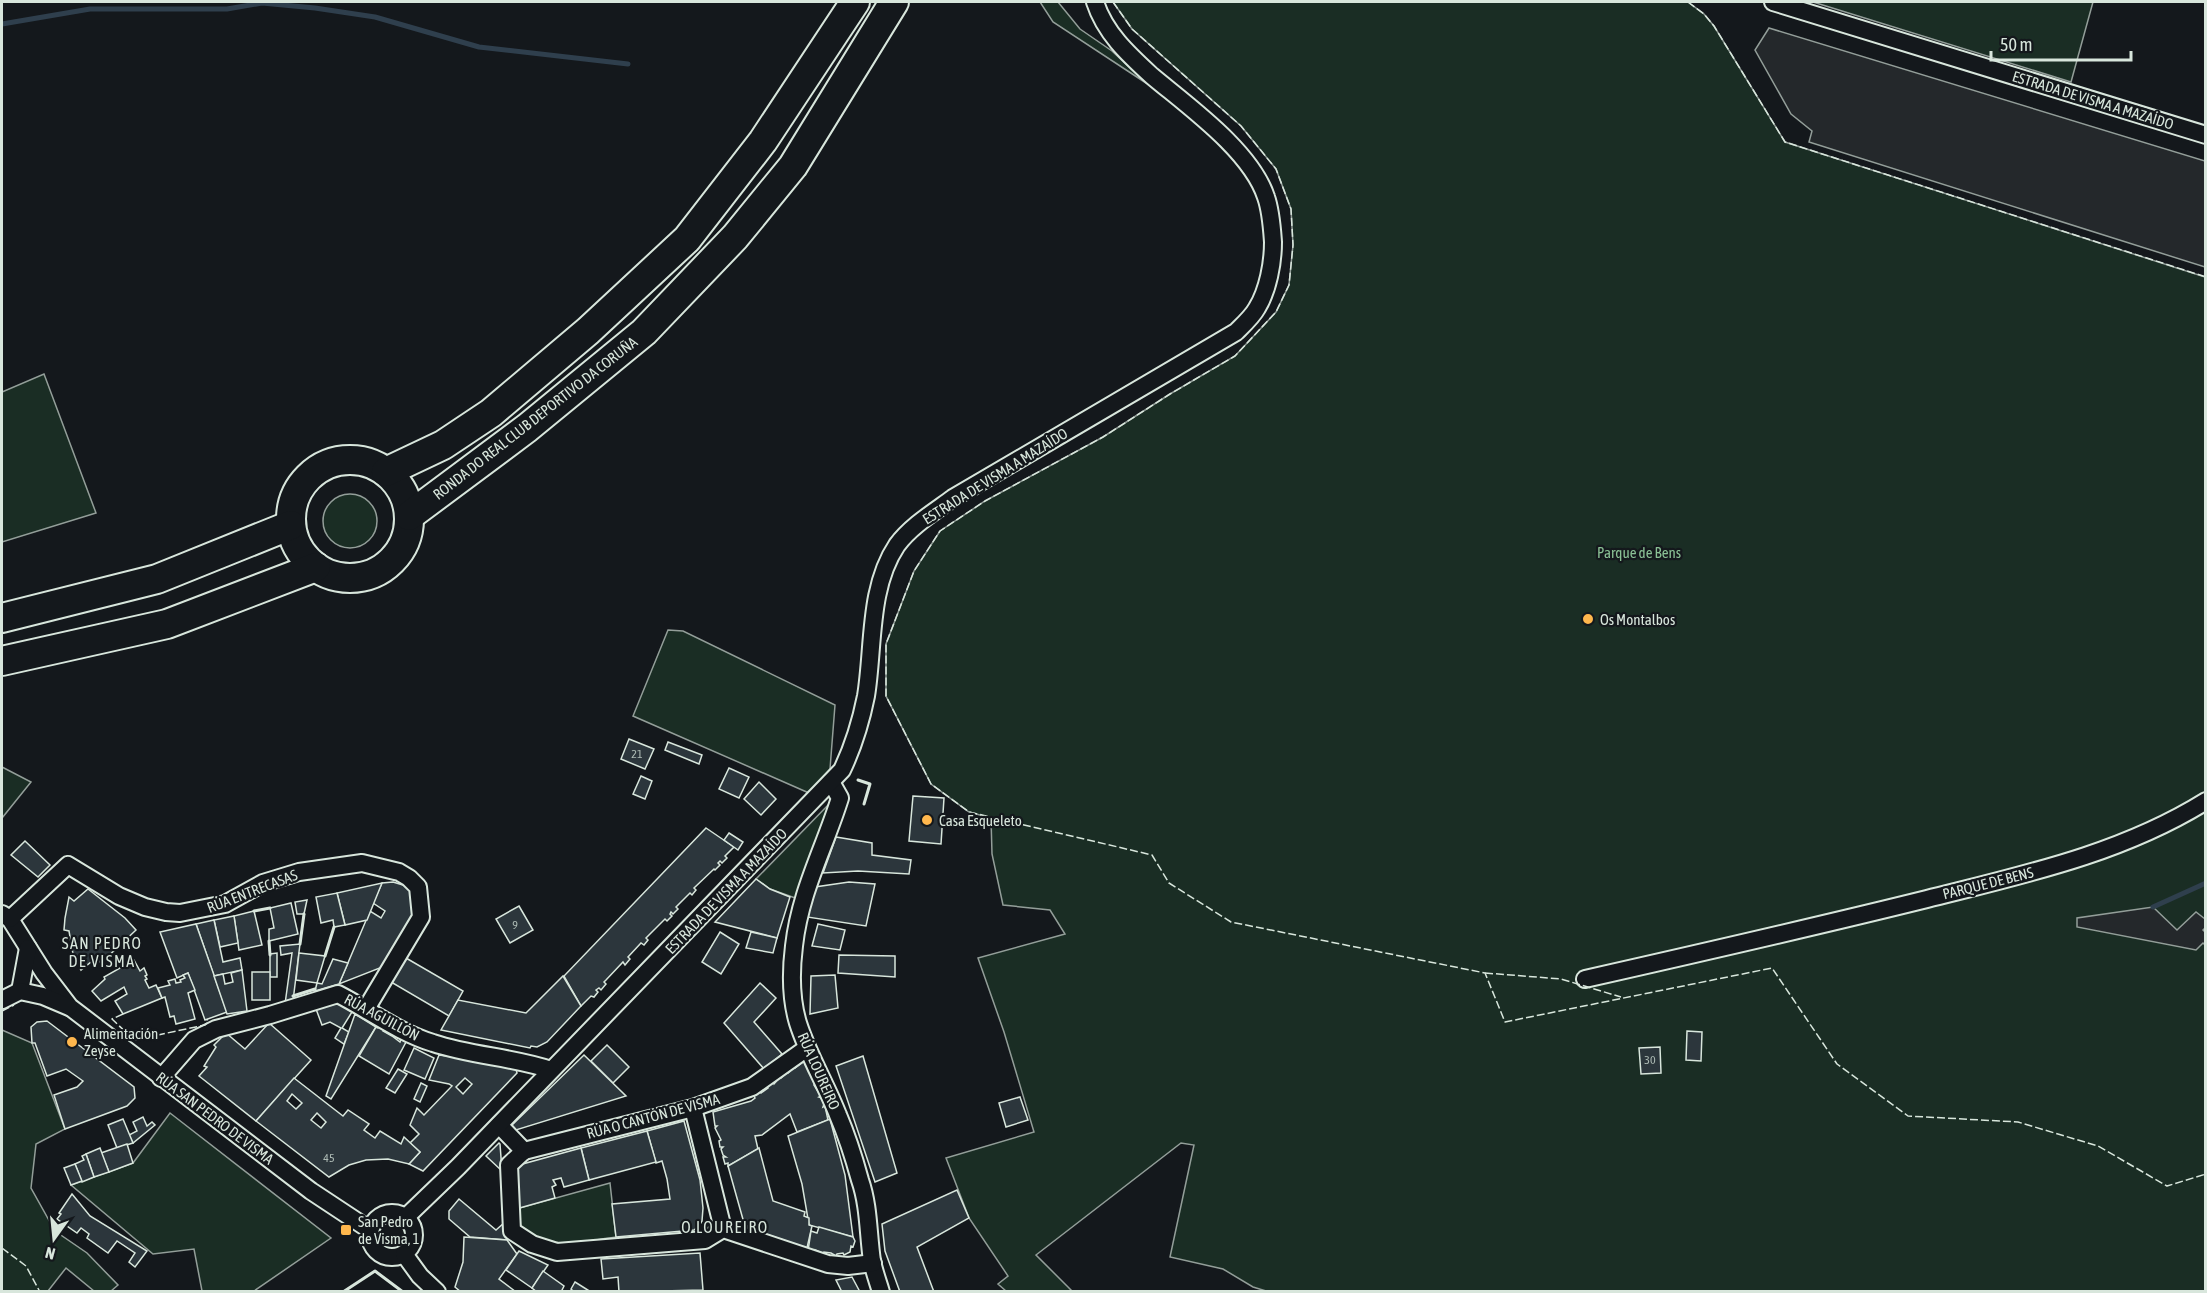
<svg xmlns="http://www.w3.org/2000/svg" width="2207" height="1293" font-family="'Asap Condensed',sans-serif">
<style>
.green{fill:#1a2d24;stroke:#939e99;stroke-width:1.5}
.parking{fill:#24282b;stroke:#939e99;stroke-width:1.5}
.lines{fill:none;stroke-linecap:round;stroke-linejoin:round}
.stream{stroke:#2f3f4d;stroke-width:5}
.building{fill:#2c363c;stroke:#d8e6dc;stroke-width:1.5;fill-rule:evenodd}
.minor-casing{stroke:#d8e6dc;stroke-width:20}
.trunk-casing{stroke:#d8e6dc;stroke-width:32}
.minor{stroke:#14181c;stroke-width:16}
.trunk{stroke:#14181c;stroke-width:28}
.fence{stroke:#d8e6dc;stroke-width:1.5;stroke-dasharray:8 3;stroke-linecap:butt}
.wall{stroke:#d8e6dc;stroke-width:3}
.poi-dot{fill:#ffb74d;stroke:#14181c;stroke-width:2}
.labels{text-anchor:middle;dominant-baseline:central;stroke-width:4.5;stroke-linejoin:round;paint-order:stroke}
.number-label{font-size:12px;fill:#adbab4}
.street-label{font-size:15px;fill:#d8e6dc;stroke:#14181c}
.park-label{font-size:15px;fill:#8ac095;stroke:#14181c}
.poi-label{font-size:15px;fill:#d8e6dc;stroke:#14181c;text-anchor:start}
.neighbourhood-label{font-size:16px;letter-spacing:1.5px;fill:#d8e6dc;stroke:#14181c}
</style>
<rect width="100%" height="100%" fill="#14181c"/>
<g class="green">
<polygon points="1040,2 1058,2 1080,29 1112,51 1146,83 1053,22"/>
<polygon points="1113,2 1688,2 1704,14 1714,26 1785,142 2205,277 2205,1291 1266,1291 1253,1287 1223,1269 1170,1257 1194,1145 1181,1143 1036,1255 1072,1291 1006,1291 998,1284 1008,1276 969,1218 946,1158 1034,1132 1004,1032 978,958 1065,934 1050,910 1003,905 992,854 991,818 969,812 931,784 886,696 886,644 914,571 940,531 985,501 1103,437 1170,394 1235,356 1276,312 1289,285 1293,245 1291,209 1276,169 1241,126 1132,29"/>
<polygon points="1813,2 2093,2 2071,82"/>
<polygon points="44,374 96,513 2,542 2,392"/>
<circle cx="350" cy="521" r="27"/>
<polygon points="668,630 683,631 835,705 830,769 809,793 633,716"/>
<polygon points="2,767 31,782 2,818"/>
<polygon points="831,802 798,899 770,889 756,879"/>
<polygon points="2,1030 32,1043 65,1129 36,1144 31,1188 55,1231 87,1253 118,1285 111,1291 94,1291 66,1268 48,1291 2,1291"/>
<polygon points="170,1113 331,1238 254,1291 202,1291 194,1249 153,1254 71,1185 133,1163"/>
<path d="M610,1183L616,1237C582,1241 521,1260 516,1209Z"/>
</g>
<g class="parking">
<polygon points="1769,28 2205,161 2205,267 1809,142 1812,131 1791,114 1755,50"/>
<polygon points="2153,907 2177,930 2196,912 2205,919 2205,928 2203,930 2205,932 2205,945 2203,943 2196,950 2077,927 2077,918"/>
</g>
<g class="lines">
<g class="stream">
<polyline points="2,24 90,9 227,9 262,3 315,8 375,17 479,47 628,64"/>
<polyline points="2153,907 2206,883"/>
</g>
</g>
<g class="building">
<polygon points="629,739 654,749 645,769 621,759"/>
<polygon points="668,742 702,755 699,764 665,750"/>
<polygon points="729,768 749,777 739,798 719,789"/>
<polygon points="641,776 652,781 645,799 633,794"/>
<polygon points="759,782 776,799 761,815 744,799"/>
<polygon points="913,796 944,798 941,844 909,841"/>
<polygon points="706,828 734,847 725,856 727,858 722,863 720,861 718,863 720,865 715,870 714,869 694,888 696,890 692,895 690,893 676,907 678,909 673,914 671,912 670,914 672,916 667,921 665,919 646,938 648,940 644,945 641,943 628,957 630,959 625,965 623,962 606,980 604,982 606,984 601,990 599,988 596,990 598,992 594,997 591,996 581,1006 564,976"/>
<polygon points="729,833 743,842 738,850 724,840"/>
<polygon points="836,837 872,843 872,855 911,860 909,874 858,871 823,873"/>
<polygon points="25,841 50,865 38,877 11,855"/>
<polygon points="756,879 770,889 790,897 777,938 715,922"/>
<polygon points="393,882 403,885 411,892 415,911 385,966 339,984 370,911 381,918 385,911 373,903 382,883"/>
<polygon points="849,882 875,884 866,926 807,917 815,887"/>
<polygon points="382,883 367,920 345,925 337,893"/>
<polygon points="88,889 125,918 136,930 101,963 96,958 81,970 73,954 69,931 64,930 65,918 69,897 74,901"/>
<polygon points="337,893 345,925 334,927 333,920 321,923 316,897"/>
<polygon points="307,900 304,914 297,914 295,902"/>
<polygon points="291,903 298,934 269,941 269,929 274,928 270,908"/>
<polygon points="519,906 533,930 510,943 496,919"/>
<polygon points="254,911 262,945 239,950 234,916"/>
<polygon points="234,916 238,943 220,947 214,920"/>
<polygon points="214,920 223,962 240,958 242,970 214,976 196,924"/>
<polygon points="196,924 227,1012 205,1020 188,973 177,978 160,932"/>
<polygon points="818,924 845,930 840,950 812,946"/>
<polygon points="720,932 739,944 721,974 702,962"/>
<polygon points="751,932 777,938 773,953 746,948"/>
<polygon points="300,944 293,1001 285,1004 292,953 281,955 280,946"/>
<polygon points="277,953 277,977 270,977 270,954"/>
<polygon points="299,953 325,956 317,983 296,980"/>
<polygon points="839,955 895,956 895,977 838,973"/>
<polygon points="406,958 463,991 449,1016 391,982"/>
<polygon points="333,959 348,963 339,984 315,991 317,983 322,984"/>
<polygon points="134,960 140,971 144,968 147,975 145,976 147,979 145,980 149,988 156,985 162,998 123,1014 115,1001 127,994 124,987 101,1001 92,991 105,979 104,977"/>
<polygon points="242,970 247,1011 227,1014 214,976 223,974 225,984 233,982 231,973"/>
<rect x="252" y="972" width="18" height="28"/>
<polygon points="188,973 195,990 188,993 195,1019 176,1024 174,1016 170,1017 165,997 162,998 158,988 170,985 168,981 175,979 176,983 181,982 180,980 185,978 183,975"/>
<polygon points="835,975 838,1008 810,1014 811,976"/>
<polygon points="563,976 581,1006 547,1042 537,1047 531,1046 530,1048 441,1030 458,1000 526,1013"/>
<polygon points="760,983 776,998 754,1022 782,1054 764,1069 724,1023"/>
<polygon points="335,1001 352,1012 342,1028 349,1032 344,1044 335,1038 341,1028 330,1022 322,1025 316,1009"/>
<polygon points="355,1014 376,1027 331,1099 326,1096"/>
<polygon points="47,1021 134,1087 135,1098 127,1106 65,1129 54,1095 77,1087 83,1081 66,1069 47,1076 35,1043 32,1043 31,1027 37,1022"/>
<polygon points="269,1023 311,1060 256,1121 199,1076 207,1067 204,1066 216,1047 214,1045 226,1033 245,1049"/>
<polygon points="379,1026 384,1029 383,1031 392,1036 400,1042 401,1039 406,1042 389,1074 359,1056 376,1027 378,1028"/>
<polygon points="1687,1031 1702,1032 1701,1061 1686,1060"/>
<polygon points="607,1045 629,1067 613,1083 591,1061"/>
<polygon points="1660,1047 1661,1073 1641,1074 1639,1048"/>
<polygon points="414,1048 434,1058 425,1079 404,1070"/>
<path d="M439,1055L515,1065L517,1073L423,1171L409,1164L420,1152L410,1143L419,1134L410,1125L417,1108L424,1115L452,1086L449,1084L429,1080ZM465,1078L472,1084L463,1094L456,1087Z"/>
<polygon points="584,1055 626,1096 516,1130 512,1125"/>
<polygon points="863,1056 897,1173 875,1182 836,1066"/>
<polygon points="804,1061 806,1066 809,1065 816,1084 814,1085 821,1096 819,1097 822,1098 824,1104 823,1107 825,1106 828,1120 797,1132 790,1114 762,1135 755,1136 758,1149 728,1166 728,1163 725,1164 723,1157 726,1157 723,1155 721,1149 723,1147 720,1147 719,1141 721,1140 715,1128 717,1126 715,1126 713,1112 751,1101 755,1098 754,1096 760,1092 761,1093 768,1088 767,1086 773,1082 774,1084 780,1077 781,1078 787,1072 788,1073 794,1067 795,1068"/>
<polygon points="398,1069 407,1074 395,1093 386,1088"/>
<path d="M294,1078L343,1116L348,1110L369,1124L364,1130L375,1138L380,1131L401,1144L404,1137L420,1152L409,1164L388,1159L366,1160L349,1165L329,1177L256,1121ZM292,1094L302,1103L296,1109L287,1101ZM317,1113L326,1122L321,1128L311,1120Z"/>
<polygon points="421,1083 427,1086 420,1102 414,1099"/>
<polygon points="1020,1097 1028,1120 1006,1127 999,1103"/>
<polygon points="143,1117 147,1126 152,1122 155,1125 133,1143 129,1135 137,1131 133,1122"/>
<polygon points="123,1119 133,1143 117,1148 108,1125"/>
<polygon points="830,1119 845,1175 853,1237 809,1225 802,1184 788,1136"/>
<polygon points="684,1121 700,1180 703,1208 702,1221 699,1226 694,1230 616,1237 612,1204 670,1199 667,1179 662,1161 656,1163 647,1131"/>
<polygon points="647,1131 656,1162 589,1180 581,1148"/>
<polygon points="499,1143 500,1144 502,1171 486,1156"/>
<polygon points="127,1144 133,1163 109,1172 101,1153"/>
<polygon points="100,1148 109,1172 94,1177 86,1154"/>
<polygon points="581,1148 589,1180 564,1187 561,1178 553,1180 556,1185 552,1187 555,1198 516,1209 514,1174 519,1165"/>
<polygon points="759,1148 773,1201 805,1212 804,1216 809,1218 809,1225 812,1226 807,1248 751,1229 744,1223 728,1166"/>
<polygon points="86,1154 94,1177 82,1182 75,1164 84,1160 82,1156"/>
<polygon points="75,1164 82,1181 71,1185 64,1168"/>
<polygon points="957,1190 969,1218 917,1247 934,1292 900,1292 885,1251 882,1224"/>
<polygon points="72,1194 90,1216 147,1251 135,1267 129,1262 135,1253 117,1241 108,1253 87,1238 89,1234 81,1228 77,1233 57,1219 61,1214 59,1213"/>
<polygon points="459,1199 496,1230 505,1222 507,1240 470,1237 449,1219 449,1211"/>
<polygon points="819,1227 853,1237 855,1241 853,1247 851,1246 850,1252 844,1255 843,1253 837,1254 836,1256 831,1253 824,1252 824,1254 815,1250 815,1253 808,1251 811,1231 817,1233"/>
<polygon points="464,1237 507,1240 517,1254 499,1279 516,1292 461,1292 455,1287 463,1262"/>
<polygon points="519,1251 548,1265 532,1288 506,1270"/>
<polygon points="700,1253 703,1290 619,1292 618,1277 603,1279 601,1259"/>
<polygon points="543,1271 564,1286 561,1292 537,1292 532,1288"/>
<polygon points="852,1277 860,1292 842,1292 836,1280"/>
<polygon points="575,1282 591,1292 574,1292 571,1289"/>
</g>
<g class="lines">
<g class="minor-casing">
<g id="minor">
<polyline points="1773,2 2206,135"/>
<path d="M831,782L840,798C824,849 800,892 794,946C791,970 791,1000 798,1023C808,1055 826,1084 838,1115C847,1136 854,1158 860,1180C869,1206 868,1233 872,1261C874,1271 878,1282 881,1292"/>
<polyline points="2,914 10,919 44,973 70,1007 311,1191 370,1230"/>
<polyline points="10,919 68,865 119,896 145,907 166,912 180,913 225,904 263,883 299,872 362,863 399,872 409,878 418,887 421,917 366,1009"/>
<path d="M1585,979C1700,953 1814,927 1927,899C2022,875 2121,854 2206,801"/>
<polyline points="20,991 28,948"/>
<polyline points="2,1000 20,991 43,996 69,1007"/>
<path d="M161,1078L194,1040L216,1029L270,1015L338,994C369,1010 400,1033 433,1043C472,1056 513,1057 551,1070"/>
<polyline points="693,1108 723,1229"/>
<polyline points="499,1125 524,1151"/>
<polyline points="524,1151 509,1165 512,1231 532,1244 557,1252 705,1240 723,1229 828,1264 848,1266 873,1263"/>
<polyline points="524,1151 693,1108 752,1087 807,1048"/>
<circle cx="392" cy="1235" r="22"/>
<path d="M406,1217L458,1167L842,770C853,747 861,721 866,696C874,648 868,588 897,545C911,526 934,512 953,498L1236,332C1243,325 1252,317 1257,308C1268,290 1273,263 1273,242C1272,228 1271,211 1266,197C1251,151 1189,107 1152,76C1128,54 1105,33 1095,2"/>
<polyline points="404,1254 420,1276 437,1292"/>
</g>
</g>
<g class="trunk-casing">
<g id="trunk">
<circle cx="350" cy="519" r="59"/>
<polyline points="386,472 443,445 491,413 588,331 687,239 763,141 855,2"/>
<polyline points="409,516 527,428 644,332 735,237 793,166 894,2"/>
<polyline points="2,618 157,579 291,525"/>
<polyline points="2,661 167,624 316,567"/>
</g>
</g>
<use href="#minor" class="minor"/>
<use href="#trunk" class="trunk"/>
<g class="fence">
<polyline points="1113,2 1132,29 1241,126 1276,169 1291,209 1293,245 1289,285 1276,312 1235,356 1170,394 1103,437 985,501 940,531 914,571 886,644 886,696 931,784 969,812 1152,855 1169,883 1231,922 1485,973 1505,1022 1772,968 1837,1064 1908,1116 2018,1122 2098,1146 2167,1186 2206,1174"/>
<polyline points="1688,2 1704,14 1714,26 1785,142 2206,277"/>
<polyline points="1485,973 1561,979 1621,997"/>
<polyline points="2,1011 14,1005"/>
<polyline points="123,1014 112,1019 134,1040 205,1025 208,1022 207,1019"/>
<polyline points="2,1248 26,1266 40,1292"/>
</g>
<g class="wall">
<polyline points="858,780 870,784 864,804"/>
<polyline points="254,911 270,908"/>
<polyline points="269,941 270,955"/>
<polyline points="300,944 304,914"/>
<polyline points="325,956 334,927"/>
<polyline points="293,996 315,989"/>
<polyline points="343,1292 375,1271 403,1292"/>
</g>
</g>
<g class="poi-dot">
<circle cx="1588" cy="619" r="6"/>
<circle cx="927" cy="820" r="6"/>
<circle cx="72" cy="1042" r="6"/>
<rect x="340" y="1224" width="12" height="12" rx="3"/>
</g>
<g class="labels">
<g class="number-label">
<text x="637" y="754">21</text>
<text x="515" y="925">9</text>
<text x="1650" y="1060">30</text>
<text x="329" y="1158">45</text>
</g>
<g class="street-label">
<text transform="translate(2093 100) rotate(17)">ESTRADA DE VISMA A MAZAÍDO</text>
<text transform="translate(535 418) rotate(-38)">RONDA DO REAL CLUB DEPORTIVO DA CORUÑA</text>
<text transform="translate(995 476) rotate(-32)">ESTRADA DE VISMA A MAZAÍDO</text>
<text transform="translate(1988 883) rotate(-14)">PARQUE DE BENS</text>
<text transform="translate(252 891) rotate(-21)">RÚA ENTRECASAS</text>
<text transform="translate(726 891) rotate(-46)">ESTRADA DE VISMA A MAZAÍDO</text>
<text transform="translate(382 1017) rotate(28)">RÚA AGUILLÓN</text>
<text transform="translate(819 1071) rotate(66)">RÚA LOUREIRO</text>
<text transform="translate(653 1116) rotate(-15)">RÚA O CANTÓN DE VISMA</text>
<text transform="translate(215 1118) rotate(37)">RÚA SAN PEDRO DE VISMA</text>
</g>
<g class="park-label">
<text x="1639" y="552">Parque de Bens</text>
</g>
<g class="poi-label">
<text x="1600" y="619">Os Montalbos</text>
<text x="939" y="820">Casa Esqueleto</text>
<text x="84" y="1033">Alimentación<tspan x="84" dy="17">Zeyse</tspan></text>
<text x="358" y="1221">San Pedro<tspan x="358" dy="17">de Visma, 1</tspan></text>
</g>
<g class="neighbourhood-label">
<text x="102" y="943">SAN PEDRO<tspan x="102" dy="18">DE VISMA</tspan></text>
<text x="725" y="1227">O LOUREIRO</text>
</g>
</g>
<rect width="2207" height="1293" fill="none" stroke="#d8e6dc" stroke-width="6"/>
<g transform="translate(54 1239) rotate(195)" stroke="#14181c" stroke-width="4.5" paint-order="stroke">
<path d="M0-4.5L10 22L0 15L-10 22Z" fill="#d8e6dc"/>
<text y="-9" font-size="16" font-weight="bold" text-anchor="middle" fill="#d8e6dc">N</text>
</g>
<path d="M1991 51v9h140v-9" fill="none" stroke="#d8e6dc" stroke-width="3"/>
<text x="2000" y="51" font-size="18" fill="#d8e6dc" stroke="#14181c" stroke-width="4.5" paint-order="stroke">50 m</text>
</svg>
